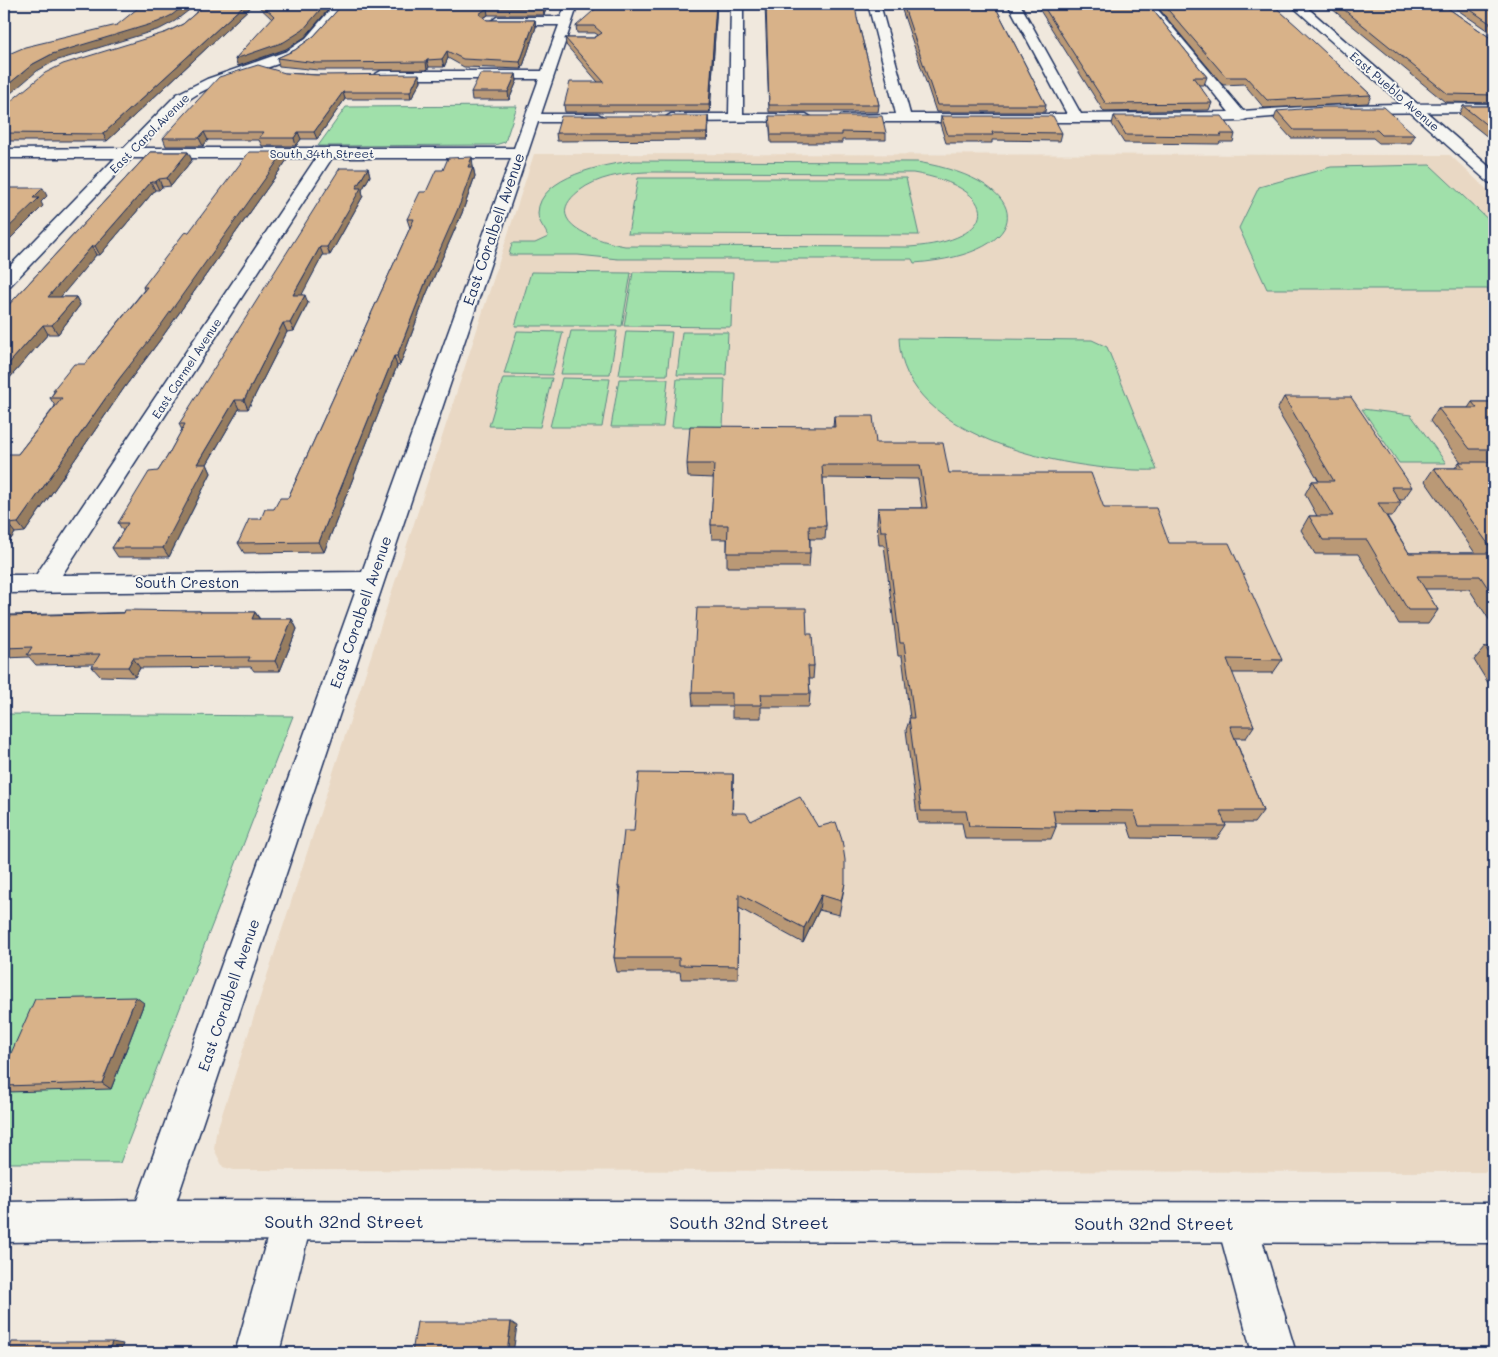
<svg xmlns="http://www.w3.org/2000/svg" width="1498" height="1357" font-family="Mali,sans-serif">
<style>
.built{fill:#e9d8c4}
.green{fill:#a0e0aa;stroke:#5e8884;fill-rule:evenodd}
.lines{fill:none;stroke-linecap:round;stroke-linejoin:round}
.minor-casing{stroke:#1b2f5e;stroke-width:3}
.tertiary-casing{stroke:#1b2f5e;stroke-width:3}
.minor{fill:#f6f6f2;fill-rule:evenodd}
.tertiary{fill:#f6f6f2;fill-rule:evenodd}
.wall{fill:#ba9976;stroke:#1b2f5e}
.shaded-wall{fill:#977d60;stroke:#1b2f5e}
.building{fill:#d8b289;stroke:#1b2f5e}
.labels{text-anchor:middle;dominant-baseline:central;stroke-width:4;stroke-linejoin:round;paint-order:stroke}
.far-street-label{font-size:12px;fill:#1b2f5e;stroke:#f6f6f2}
.street-label{font-size:15px;fill:#1b2f5e;stroke:#f6f6f2}
.near-street-label{font-size:18px;fill:#1b2f5e;stroke:#f6f6f2}
</style>
<rect width="100%" height="100%" fill="#f0e8dd"/>
<filter id="ink" filterUnits="userSpaceOnUse"><feTurbulence type="fractalNoise" baseFrequency=".02" numOctaves="2"/><feDisplacementMap in="SourceGraphic" scale="10" xChannelSelector="R" yChannelSelector="G"/><feConvolveMatrix kernelMatrix="1 2 1 2 8 2 1 2 1" color-interpolation-filters="sRGB"/></filter>
<g filter="url(#ink)">
<polygon class="built" points="534,154 1450,155 1494,196 1494,1172 234,1170 223,1167 214,1149 216,1133"/>
<g class="green">
<polygon points="517,106 505,142 495,145 318,146 346,107"/>
<path d="M633,161L917,162C1038,182 1038,254 914,263L912,259H618L578,255H509L512,243H535L548,237C546,229 538,223 538,213C539,176 606,164 633,161ZM646,172L913,173C1003,188 1002,241 909,247L625,246C601,242 538,223 579,191C597,177 623,173 646,172Z"/>
<polygon points="1430,165 1494,225 1494,289 1267,289 1239,228 1259,187 1331,167"/>
<polygon points="638,178 906,178 919,235 628,234"/>
<polygon points="531,272 631,273 622,326 515,326"/>
<polygon points="633,272 733,273 731,327 624,326"/>
<polygon points="517,331 563,332 552,375 504,374"/>
<polygon points="571,331 617,331 610,374 561,374"/>
<polygon points="626,331 672,332 667,375 619,375"/>
<polygon points="682,332 728,332 726,375 677,375"/>
<path d="M899,338L1092,340L1107,347L1157,470C1078,473 901,442 899,338Z"/>
<polygon points="503,378 552,378 540,427 489,426"/>
<polygon points="562,378 610,379 602,427 550,427"/>
<polygon points="619,379 668,379 663,427 611,427"/>
<polygon points="677,379 725,379 723,427 672,427"/>
<polygon points="1362,409 1411,415 1446,463 1399,463"/>
<polygon points="4,714 293,716 120,1163 4,1163"/>
</g>
<g class="lines">
<g class="minor-casing">
<g id="minor">
<path d="M335,4H347C336,19 325,38 310,48C276,71 234,73 199,93C176,106 159,129 141,148H514L539,79H381L374,75L381,71H542L559,25H497L491,21L497,17H561L566,4H578L541,114H598L605,118L598,122H538L170,1220L164,1234L150,1240L136,1234L130,1220L356,590L4,593V575H36L316,158H132L10,286L4,287V272L115,158H4V149L124,148L177,94L207,79L287,51L306,38ZM332,158H511L362,572L62,575Z"/>
<polygon points="731,4 743,4 743,114 806,114 813,118 811,121 671,122 664,118 671,114 729,114"/>
<path d="M868,4H880L910,114H1067L1008,4H1020L1081,114L1229,112L1141,4H1153L1243,111C1327,104 1410,103 1494,104V112L1321,113L1247,119L1241,121L1203,122H846L839,118L841,115L896,114Z"/>
<polygon points="292,1201 306,1207 312,1221 279,1353 235,1353 272,1221 278,1207"/>
<polygon points="1237,1203 1251,1209 1257,1223 1296,1353 1252,1353 1217,1223 1223,1209"/>
</g>
</g>
<g class="tertiary-casing">
<g id="tertiary">
<polygon points="1290,4 1303,4 1494,171 1494,184 1488,182"/>
<polygon points="150,1200 1494,1203 1494,1243 150,1240 4,1242 4,1202"/>
</g>
</g>
<use href="#minor" class="minor"/>
<use href="#tertiary" class="tertiary"/>
</g>
<g class="wall">
<polygon points="206,4 254,4 107,141 4,141 4,105 6,105 167,32 183,24"/>
<polygon points="256,4 333,4 305,37 286,49 238,66 235,59 272,19"/>
<polygon points="343,4 548,4 544,15 488,15 484,18 487,20 535,20 536,27 522,69 464,67 448,58 444,67 429,67 427,70 318,70 279,66 277,58 295,50 314,36"/>
<polygon points="717,4 710,112 565,112 564,105 598,82 566,45 565,38 594,38 598,35 595,33 577,33 576,26"/>
<polygon points="765,4 857,18 879,105 878,112 769,112"/>
<polygon points="900,4 994,4 1046,105 1045,112 936,112"/>
<polygon points="1036,4 1148,4 1207,77 1204,85 1198,85 1212,103 1209,110 1104,112"/>
<polygon points="1155,4 1272,4 1371,95 1368,103 1264,108 1244,84 1223,85"/>
<polygon points="1326,4 1442,4 1492,39 1494,40 1494,103 1445,102"/>
<polygon points="1449,4 1494,4 1494,35"/>
<polygon points="285,73 421,81 411,99 345,99 317,139 301,139 296,146 262,146 259,140 208,140 203,146 166,146 163,138"/>
<polygon points="516,74 517,81 509,100 472,100 471,92"/>
<polygon points="1463,106 1494,106 1494,142 1459,114"/>
<polygon points="1277,111 1415,135 1411,143 1379,143 1373,138 1291,138 1274,119"/>
<polygon points="708,116 707,140 557,141 556,133"/>
<polygon points="769,116 886,133 886,140 842,140 842,143 771,143"/>
<polygon points="941,116 1062,133 1060,141 992,140 992,143 946,143 940,124"/>
<polygon points="1114,116 1235,134 1233,142 1220,142 1219,144 1124,143 1112,124"/>
<polygon points="150,152 188,152 192,160 171,186 162,187 159,190 155,190 100,255 96,255 60,297 76,297 80,305 58,334 48,334 7,381 4,381 4,310"/>
<polygon points="287,160 160,340 124,388 25,532 15,533 4,549 18,454 55,406 50,398 54,392 53,390 85,364 144,290 143,287 189,232"/>
<polygon points="473,166 475,176 462,213 426,295 400,365 397,366 324,552 244,553 238,543 261,519 274,509 288,498 410,228 407,219 443,170"/>
<polygon points="368,168 370,176 362,190 363,196 330,255 323,255 301,295 308,303 294,331 287,332 248,409 239,409 207,464 211,473 169,557 118,557 112,548 123,531 118,523 158,471 167,457 182,430 179,424"/>
<polygon points="1284,397 1412,487 1403,500 1399,500 1401,503 1393,516 1387,516 1409,553 1475,553 1425,481 1434,468 1455,468 1459,462 1461,462 1430,421 1438,408 1468,408 1472,402 1494,402 1494,627 1469,589 1425,589 1438,610 1428,624 1399,624 1358,554 1315,554 1301,530 1309,516 1317,516 1305,494 1312,481 1319,481 1277,410"/>
<polygon points="834,416 876,443 949,473 1104,508 1169,543 1282,660 1273,673 1232,673 1254,726 1246,738 1235,738 1263,811 1254,823 1225,823 1226,826 1217,839 1132,838 1127,823 1056,823 1056,827 1051,839 965,839 962,823 918,823 906,730 910,718 902,656 898,656 884,545 879,545 877,522 878,508 922,508 918,479 823,478 826,526 825,539 810,539 810,553 809,567 727,567 727,539 712,539 711,525 714,478 688,477 687,464 833,427"/>
<polygon points="200,611 202,612 255,612 260,619 292,619 297,629 280,671 254,671 251,667 140,668 135,677 100,676 92,667 94,664 36,665 29,657 4,658 4,613 7,615"/>
<polygon points="807,634 814,666 813,679 809,679 810,694 809,707 761,707 761,718 732,718 732,706 693,706 692,693"/>
<polygon points="1485,647 1494,647 1494,691 1493,691 1474,660"/>
<polygon points="733,774 732,813 751,821 845,883 839,915 819,910 803,943 739,908 738,979 681,979 680,972 617,972 614,958 620,896 618,887 634,831"/>
<polygon points="144,1003 111,1089 7,1092 4,1090 4,1069"/>
<polygon points="1100,1348 1167,1353 1095,1353 1094,1350"/>
</g>
<g class="shaded-wall">
<polygon points="186,4 197,4 175,21 160,29 55,61 37,71 4,99 4,88 33,64 52,54"/>
<polygon points="245,4 254,4 107,141 103,134"/>
<polygon points="325,4 333,4 305,37 286,49 238,66 235,59"/>
<polygon points="545,4 548,4 544,15 543,8"/>
<polygon points="716,4 717,4 710,112 709,105"/>
<polygon points="487,8 488,15 480,20 479,14"/>
<polygon points="535,20 536,27 522,69 520,62"/>
<polygon points="447,51 448,58 444,67 442,59"/>
<polygon points="427,60 429,67 427,70 426,62"/>
<polygon points="419,74 421,81 411,99 410,92"/>
<polygon points="516,74 517,81 509,100 508,92"/>
<polygon points="343,92 345,99 317,139 314,132"/>
<polygon points="708,116 709,124 707,140 707,133"/>
<polygon points="204,132 208,140 203,146 199,138"/>
<polygon points="298,132 301,139 296,146 294,138"/>
<polygon points="188,152 192,160 171,186 167,178"/>
<polygon points="284,152 287,160 160,340 124,388 25,532 18,523 119,379"/>
<polygon points="472,157 473,166 469,176 468,167"/>
<polygon points="473,167 475,176 462,213 426,295 400,365 397,356 424,286"/>
<polygon points="368,168 370,176 362,190 363,196 330,255 327,247 356,188"/>
<polygon points="159,179 162,187 159,190 155,182"/>
<polygon points="151,182 155,190 100,255 95,246"/>
<polygon points="43,188 47,196 41,202 43,206 4,245 4,232 33,198"/>
<polygon points="92,246 96,255 53,306 48,297"/>
<polygon points="320,247 323,255 297,304 293,295"/>
<polygon points="305,295 308,303 294,331 290,323"/>
<polygon points="76,297 80,305 58,334 52,325"/>
<polygon points="283,323 287,332 248,409 244,400"/>
<polygon points="43,325 48,334 7,381 4,376 4,369"/>
<polygon points="394,356 397,366 324,552 319,542"/>
<polygon points="235,400 239,409 207,464 211,473 169,557 163,548 197,464"/>
<polygon points="8,524 15,533 4,549 4,530"/>
<polygon points="255,612 261,622 252,619"/>
<polygon points="292,619 297,629 280,671 275,661"/>
<polygon points="133,658 140,668 135,677 128,667"/>
<polygon points="733,774 733,790 732,829 732,813"/>
<polygon points="821,895 819,910 803,943 804,928"/>
<polygon points="136,997 144,1003 111,1089 102,1083"/>
<polygon points="511,1322 517,1326 513,1353 507,1353"/>
<polygon points="112,1342 123,1344 120,1353 108,1353"/>
</g>
<g class="building">
<polygon points="143,4 186,4 172,15 158,22 52,54 33,64 4,88 4,56 25,47 117,25"/>
<polygon points="206,4 245,4 103,134 4,133 4,105 6,105 45,73 63,64 167,32 183,24"/>
<polygon points="261,4 325,4 303,30 284,42 235,59 274,16"/>
<polygon points="343,4 545,4 543,8 487,8 479,14 487,20 535,20 520,62 463,59 447,51 442,59 427,60 426,62 316,63 277,58 295,50 314,36"/>
<polygon points="601,4 716,4 709,105 564,105 570,82 604,82 565,38 594,38 602,33 594,26 576,26"/>
<polygon points="766,4 855,4 857,18 879,105 769,105"/>
<polygon points="903,4 994,4 1046,105 937,105"/>
<polygon points="1042,4 1148,4 1207,77 1193,77 1212,103 1106,104"/>
<polygon points="1163,4 1272,4 1298,27 1371,95 1267,100 1246,77 1226,77"/>
<polygon points="1337,4 1442,4 1492,39 1494,40 1494,95 1448,94"/>
<polygon points="1462,4 1494,4 1494,26"/>
<polygon points="258,65 285,73 316,75 419,74 410,92 343,92 314,132 298,132 294,138 259,138 264,132 204,132 199,138 163,138 219,77"/>
<polygon points="480,74 516,74 508,92 471,92"/>
<polygon points="1463,106 1494,106 1494,131"/>
<polygon points="1324,107 1384,107 1415,135 1382,135 1377,130 1294,130 1277,111"/>
<polygon points="561,116 708,116 707,133 556,133"/>
<polygon points="769,116 882,116 886,133 842,132 842,135 771,135"/>
<polygon points="941,116 1053,116 1062,133 992,132 993,135 948,135"/>
<polygon points="1114,116 1222,116 1235,134 1220,134 1222,136 1126,135"/>
<polygon points="150,152 188,152 167,178 159,179 155,182 151,182 95,246 92,246 48,297 76,297 52,325 43,325 4,369 4,310"/>
<polygon points="249,152 284,152 156,332 119,379 18,523 8,524 4,530 4,458 7,454 18,454 62,398 50,398 56,390 53,390 74,364 85,364 147,287 143,287 184,233 189,232"/>
<polygon points="472,157 468,167 473,167 460,204 424,286 397,356 394,356 319,542 238,543 249,519 261,519 265,509 274,509 280,498 288,498 414,219 407,219 420,192 426,192 436,170 443,170 448,158"/>
<polygon points="340,168 368,168 356,188 361,188 327,247 320,247 293,295 305,295 290,323 283,323 244,400 235,400 197,464 207,464 163,548 112,548 128,523 118,523 149,472 158,471 167,457 185,424 179,424"/>
<polygon points="4,188 43,188 33,198 39,198 4,232"/>
<polygon points="1284,397 1351,397 1412,487 1391,487 1401,503 1378,503 1409,553 1494,553 1494,597 1480,576 1417,576 1438,610 1408,610 1367,540 1323,540 1309,516 1333,516 1312,481 1334,481"/>
<polygon points="1472,402 1494,402 1494,449 1470,449 1438,408 1477,408"/>
<polygon points="834,416 873,416 876,443 943,443 949,473 1091,473 1104,508 1156,508 1169,543 1229,543 1282,660 1227,659 1254,726 1230,726 1263,811 1220,811 1226,826 1139,826 1134,811 1053,810 1056,827 969,826 966,811 921,811 909,718 914,718 904,643 900,643 886,531 881,531 878,508 927,508 920,465 822,465 826,526 809,526 810,553 727,553 728,525 711,525 714,464 687,464 690,426 835,427"/>
<polygon points="1459,462 1494,462 1494,552 1434,468 1464,468"/>
<polygon points="697,608 806,608 807,634 812,634 814,666 808,666 810,694 761,694 762,705 732,705 732,693 692,693"/>
<polygon points="125,610 200,611 200,612 255,612 252,619 292,619 275,661 248,661 250,657 133,658 128,667 92,667 100,654 27,655 32,647 4,648 4,613 6,613 4,616 124,613"/>
<polygon points="1485,647 1494,647 1494,661"/>
<polygon points="639,773 733,774 732,813 746,813 751,821 800,797 818,827 836,822 842,840 845,860 845,883 841,901 821,895 804,928 739,894 738,966 679,965 679,958 614,958 621,887 618,887 624,831 634,831"/>
<polygon points="136,997 102,1083 4,1086 4,1069 35,999"/>
<polygon points="417,1322 511,1322 507,1353 412,1353"/>
<polygon points="12,1342 112,1342 108,1353 8,1353"/>
<polygon points="1100,1348 1166,1348 1167,1353 1101,1353"/>
</g>
</g>
<g class="labels">
<g class="far-street-label">
<text transform="translate(1395 91) rotate(41)">East Pueblo Avenue</text>
<text transform="translate(149 133) rotate(-45)">East Carol Avenue</text>
<text x="322" y="153">South 34th Street</text>
<text transform="translate(186 368) rotate(-57)">East Carmel Avenue</text>
</g>
<g class="street-label">
<text transform="translate(493 229) rotate(-71)">East Coralbell Avenue</text>
<text x="187" y="582">South Creston</text>
<text transform="translate(360 612) rotate(-71)">East Coralbell Avenue</text>
<text transform="translate(228 995) rotate(-71)">East Coralbell Avenue</text>
</g>
<g class="near-street-label">
<text x="344" y="1221">South 32nd Street</text>
<text x="749" y="1222">South 32nd Street</text>
<text x="1154" y="1223">South 32nd Street</text>
</g>
</g>
<rect width="1498" height="1357" fill="none" stroke="#f6f6f2" stroke-width="20"/>
<rect x="10" y="10" width="1478" height="1337" fill="none" stroke="#1b2f5e" stroke-width="2" filter="url(#ink)"/>
</svg>
